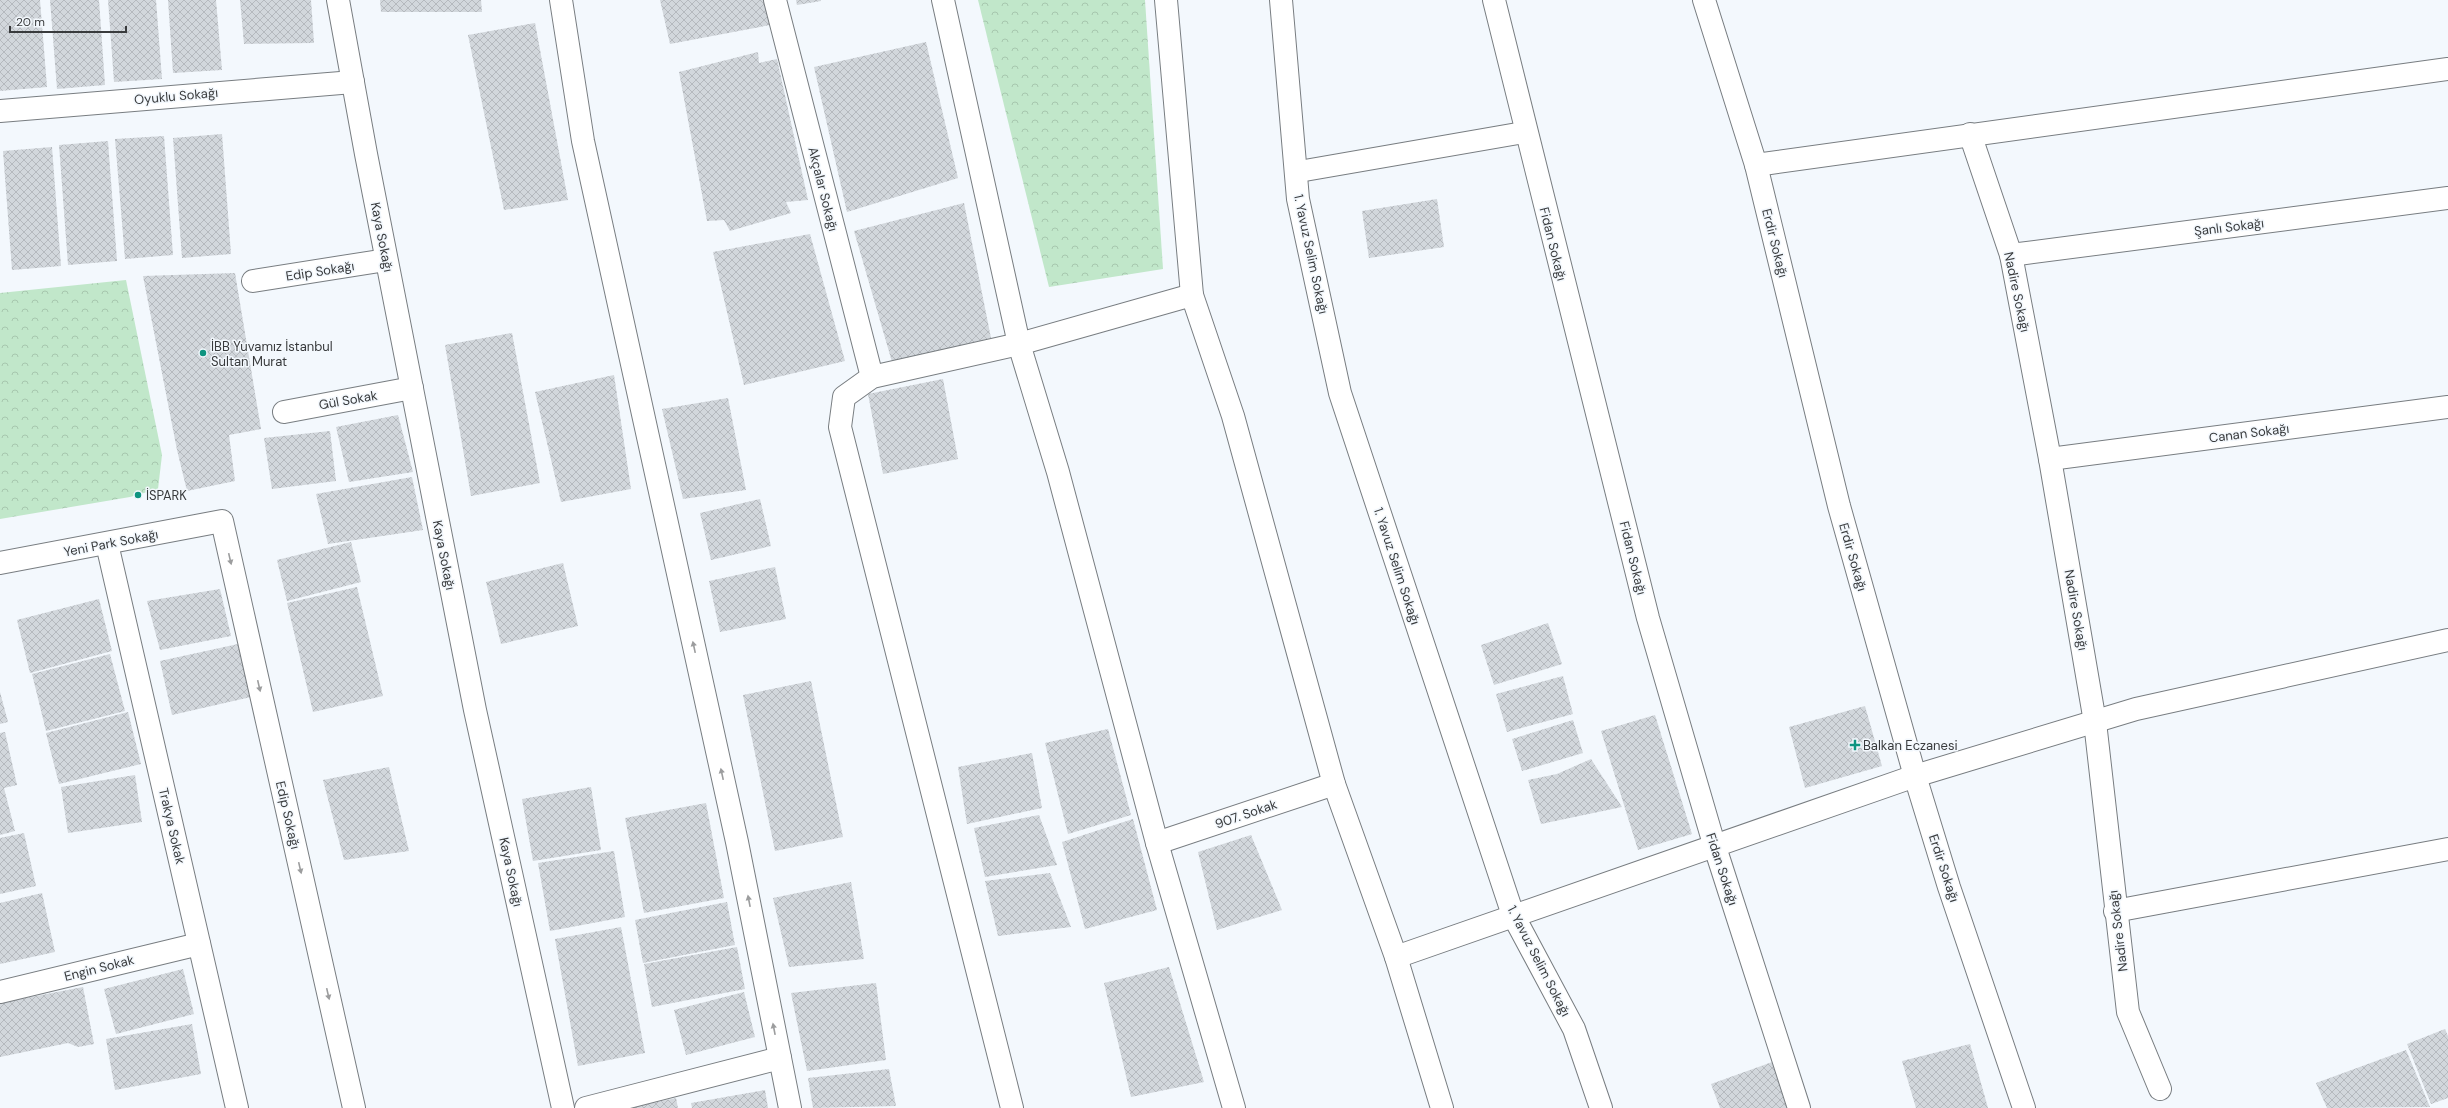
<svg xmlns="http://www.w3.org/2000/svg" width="2448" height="1108" font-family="'DM Sans',sans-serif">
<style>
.forest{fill:url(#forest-crowns)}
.building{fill:url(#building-cross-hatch)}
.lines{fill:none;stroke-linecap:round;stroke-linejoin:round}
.lane-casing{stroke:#787d81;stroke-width:23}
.street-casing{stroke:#787d81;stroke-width:24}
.lane{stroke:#fff;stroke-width:21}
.street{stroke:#fff;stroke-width:22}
.oneway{fill:#9c9d9e}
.poi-dot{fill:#0e9480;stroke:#f3f8fd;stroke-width:1.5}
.labels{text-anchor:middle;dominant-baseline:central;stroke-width:3;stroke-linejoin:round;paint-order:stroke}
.street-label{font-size:13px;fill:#393b3d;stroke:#f3f8fd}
.poi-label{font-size:13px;fill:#393b3d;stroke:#f3f8fd;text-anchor:start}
</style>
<defs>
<pattern id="forest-crowns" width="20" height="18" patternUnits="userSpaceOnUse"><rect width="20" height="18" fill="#c1e7ca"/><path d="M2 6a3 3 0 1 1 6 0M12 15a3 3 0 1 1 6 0" fill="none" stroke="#a7c7ae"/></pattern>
<pattern id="building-cross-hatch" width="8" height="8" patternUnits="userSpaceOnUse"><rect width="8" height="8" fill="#d2d7dc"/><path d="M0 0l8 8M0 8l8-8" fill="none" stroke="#b5b9be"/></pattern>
</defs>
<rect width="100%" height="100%" fill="#f3f8fd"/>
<g class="forest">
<polygon points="978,0 1145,0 1163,269 1049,287"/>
<polygon points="126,280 162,455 158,489 130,497 0,519 0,293"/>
</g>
<g class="building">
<polygon points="0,0 40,0 47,87 0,91"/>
<polygon points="50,0 99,0 105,85 57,89"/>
<polygon points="108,0 156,0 162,79 114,82"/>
<polygon points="168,0 216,0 222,70 173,73"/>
<polygon points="240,0 311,0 314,43 244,44"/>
<polygon points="380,0 481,0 482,12 381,12"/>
<polygon points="660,0 764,0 770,25 670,44"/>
<polygon points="796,0 821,0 821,1 797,5"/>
<polygon points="535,23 568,200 504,210 468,35"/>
<polygon points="926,42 958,178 847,212 814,67"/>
<polygon points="758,52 759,63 777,59 808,200 786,202 791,213 730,231 724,220 707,221 679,72"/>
<polygon points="222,134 231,254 182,258 173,138"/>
<polygon points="164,136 173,255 125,259 115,139"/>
<polygon points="108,141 117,261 68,265 59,145"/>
<polygon points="52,147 61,266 12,270 3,151"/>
<polygon points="1437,199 1444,247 1369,258 1362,211"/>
<polygon points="964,203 991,338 892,362 854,231"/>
<polygon points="810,234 845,361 744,385 713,252"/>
<polygon points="235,273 261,429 229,435 235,481 187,491 177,450 143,276"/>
<polygon points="512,333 540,483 471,496 445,345"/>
<polygon points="614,375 631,489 561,502 535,392"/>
<polygon points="943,379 958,459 883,474 868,394"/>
<polygon points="728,398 746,490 683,499 662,409"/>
<polygon points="398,415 413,472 349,482 336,427"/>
<polygon points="330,431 336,481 272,489 264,438"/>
<polygon points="412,477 423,530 328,544 316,494"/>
<polygon points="760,499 771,546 711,560 700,513"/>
<polygon points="351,542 361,582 287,601 277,560"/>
<polygon points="563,563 578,626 501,644 486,582"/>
<polygon points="775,567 786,619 720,632 709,581"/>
<polygon points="357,587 383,696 313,712 287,603"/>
<polygon points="220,589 231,636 160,650 147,601"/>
<polygon points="99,599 112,651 30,673 17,620"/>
<polygon points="1548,623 1562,664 1494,685 1481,645"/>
<polygon points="238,644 251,697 172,715 160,661"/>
<polygon points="110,654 125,711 46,731 32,674"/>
<polygon points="1563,676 1573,714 1507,732 1496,694"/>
<polygon points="811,681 843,837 775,851 743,695"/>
<polygon points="0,692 8,722 0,724"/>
<polygon points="1865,706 1882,766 1805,788 1789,727"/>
<polygon points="128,712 141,764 59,784 46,733"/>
<polygon points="1655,715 1692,834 1638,850 1601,731"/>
<polygon points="1573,720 1583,753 1522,771 1512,739"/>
<polygon points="1108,729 1131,815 1068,834 1045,743"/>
<polygon points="5,732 17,785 4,788 15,831 0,835 0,733"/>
<polygon points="1032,753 1042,808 967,824 958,767"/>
<polygon points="1591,759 1622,807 1541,824 1528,780 1557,774"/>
<polygon points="389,767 409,851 344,860 323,780"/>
<polygon points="135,775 142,822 68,833 61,787"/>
<polygon points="591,787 601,850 533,861 522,799"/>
<polygon points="706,803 724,898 644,913 625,818"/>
<polygon points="1039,815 1057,865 985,877 974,828"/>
<polygon points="1133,819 1157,910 1085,929 1062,842"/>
<polygon points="24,833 36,886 0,894 0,838"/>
<polygon points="1251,835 1282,910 1217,930 1198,852"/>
<polygon points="614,851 625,917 550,931 538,863"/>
<polygon points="1050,873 1071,927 998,936 985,881"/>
<polygon points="851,882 864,959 789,967 773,898"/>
<polygon points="42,893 55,952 0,964 0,903"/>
<polygon points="727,902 735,945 643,963 635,920"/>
<polygon points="621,927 645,1053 578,1066 555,939"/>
<polygon points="737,947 745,989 652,1007 644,964"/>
<polygon points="1169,967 1204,1082 1131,1097 1104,983"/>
<polygon points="183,969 194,1014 116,1034 104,989"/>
<polygon points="876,983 886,1060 807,1071 791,993"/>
<polygon points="83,987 94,1044 78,1047 68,1043 0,1057 0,1003"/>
<polygon points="744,992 755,1037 686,1055 674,1010"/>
<polygon points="192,1024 201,1074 115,1090 106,1039"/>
<polygon points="2445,1029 2448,1036 2448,1098 2431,1104 2407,1044"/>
<polygon points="1970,1044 1988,1108 1916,1108 1902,1061"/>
<polygon points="2406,1050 2430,1107 2327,1108 2316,1083"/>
<polygon points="1775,1061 1791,1108 1720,1108 1711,1084"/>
<polygon points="889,1069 896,1106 813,1108 808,1078"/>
<polygon points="765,1090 768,1108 692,1108 691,1103"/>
<polygon points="676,1098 678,1108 635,1108 634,1107"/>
</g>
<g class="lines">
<g class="lane-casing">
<polyline id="lane" points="1296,172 1526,132"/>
</g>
<g class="street-casing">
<g id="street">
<polyline points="338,0 366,154 475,710 563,1108"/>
<polyline points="561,0 583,141 737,842 790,1108"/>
<polyline points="775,0 872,377"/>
<polyline points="943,0 1019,344 1058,472 1157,843 1234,1108"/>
<polyline points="1166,0 1192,295 1233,416 1334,784 1396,957 1442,1108"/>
<polyline points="1281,0 1298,199 1340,393 1513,915 1574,1029 1601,1108"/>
<polyline points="1494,0 1648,618 1714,844 1799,1108"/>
<polyline points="1704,0 1756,165 1839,506 1915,776 1949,887 2024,1108"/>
<polyline points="0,111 353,82"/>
<polyline points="1970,134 2011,255 2050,459 2095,722 2128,1012 2160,1089"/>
<polyline points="1756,165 2448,69"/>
<polyline points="2011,255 2448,198"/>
<polyline points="253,281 386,260"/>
<polyline points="284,412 412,388"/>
<polyline points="2050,459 2448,407"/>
<polyline points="107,544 237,1108"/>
<polyline points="0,563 222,521 354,1108"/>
<polyline points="1157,843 1334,784"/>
<polyline points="2115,911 2448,849"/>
<polyline points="1396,957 1915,776 2136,709 2448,640"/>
<polyline points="0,992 199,944"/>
<polyline points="586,1108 780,1058"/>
<polyline points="1012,1108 840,427 844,397 872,377 1019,344 1192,295"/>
</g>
</g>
<use href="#lane" class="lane"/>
<use href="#street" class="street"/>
</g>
<defs><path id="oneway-solid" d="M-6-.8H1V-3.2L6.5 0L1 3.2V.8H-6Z"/></defs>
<g class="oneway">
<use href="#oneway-solid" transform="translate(230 559) rotate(77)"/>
<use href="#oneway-solid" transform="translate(694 647) rotate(-102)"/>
<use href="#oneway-solid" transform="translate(259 686) rotate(77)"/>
<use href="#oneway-solid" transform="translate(722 774) rotate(-102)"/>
<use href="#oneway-solid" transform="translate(300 868) rotate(77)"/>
<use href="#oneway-solid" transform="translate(749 901) rotate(-101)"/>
<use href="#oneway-solid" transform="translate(328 994) rotate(77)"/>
<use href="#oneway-solid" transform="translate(774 1029) rotate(-101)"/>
</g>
<g class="poi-dot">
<circle cx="203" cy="353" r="4"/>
<circle cx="138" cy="495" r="4"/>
<path d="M1853 739h4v4h4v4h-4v4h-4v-4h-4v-4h4z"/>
</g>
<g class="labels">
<g class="street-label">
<text transform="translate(176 96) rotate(-5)">Oyuklu Sokağı</text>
<text transform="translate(823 189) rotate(76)">Akçalar Sokağı</text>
<text transform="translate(2229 227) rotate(-7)">Şanlı Sokağı</text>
<text transform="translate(382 237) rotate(79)">Kaya Sokağı</text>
<text transform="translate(1775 243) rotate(76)">Erdir Sokağı</text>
<text transform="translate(1553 244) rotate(76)">Fidan Sokağı</text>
<text transform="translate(1311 254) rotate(78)">1. Yavuz Selim Sokağı</text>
<text transform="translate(320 271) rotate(-9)">Edip Sokağı</text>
<text transform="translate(2017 292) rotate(78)">Nadire Sokağı</text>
<text transform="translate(348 400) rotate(-10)">Gül Sokak</text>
<text transform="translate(2249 433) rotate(-7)">Canan Sokağı</text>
<text transform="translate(111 543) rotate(-11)">Yeni Park Sokağı</text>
<text transform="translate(444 555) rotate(79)">Kaya Sokağı</text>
<text transform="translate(1853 557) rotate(74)">Erdir Sokağı</text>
<text transform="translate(1633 558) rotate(76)">Fidan Sokağı</text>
<text transform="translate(1397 566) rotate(72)">1. Yavuz Selim Sokağı</text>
<text transform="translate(2076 610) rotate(80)">Nadire Sokağı</text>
<text transform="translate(1246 814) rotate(-19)">907. Sokak</text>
<text transform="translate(288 815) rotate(77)">Edip Sokağı</text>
<text transform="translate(172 826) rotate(77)">Trakya Sokak</text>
<text transform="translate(1944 868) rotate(72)">Erdir Sokağı</text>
<text transform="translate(1722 869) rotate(72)">Fidan Sokağı</text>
<text transform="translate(511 872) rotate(78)">Kaya Sokağı</text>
<text transform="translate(2118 931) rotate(-97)">Nadire Sokağı</text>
<text transform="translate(1539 961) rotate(63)">1. Yavuz Selim Sokağı</text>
<text transform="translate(99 968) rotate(-14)">Engin Sokak</text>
</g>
<g class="poi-label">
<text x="211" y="346">İBB Yuvamız İstanbul<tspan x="211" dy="15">Sultan Murat</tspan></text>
<text x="146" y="495">İSPARK</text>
<text x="1863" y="745">Balkan Eczanesi</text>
</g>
</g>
<path d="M10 26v6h116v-6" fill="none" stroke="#393b3d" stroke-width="2"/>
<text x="16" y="26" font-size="12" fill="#393b3d" stroke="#f3f8fd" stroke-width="3" paint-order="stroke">20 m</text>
</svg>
